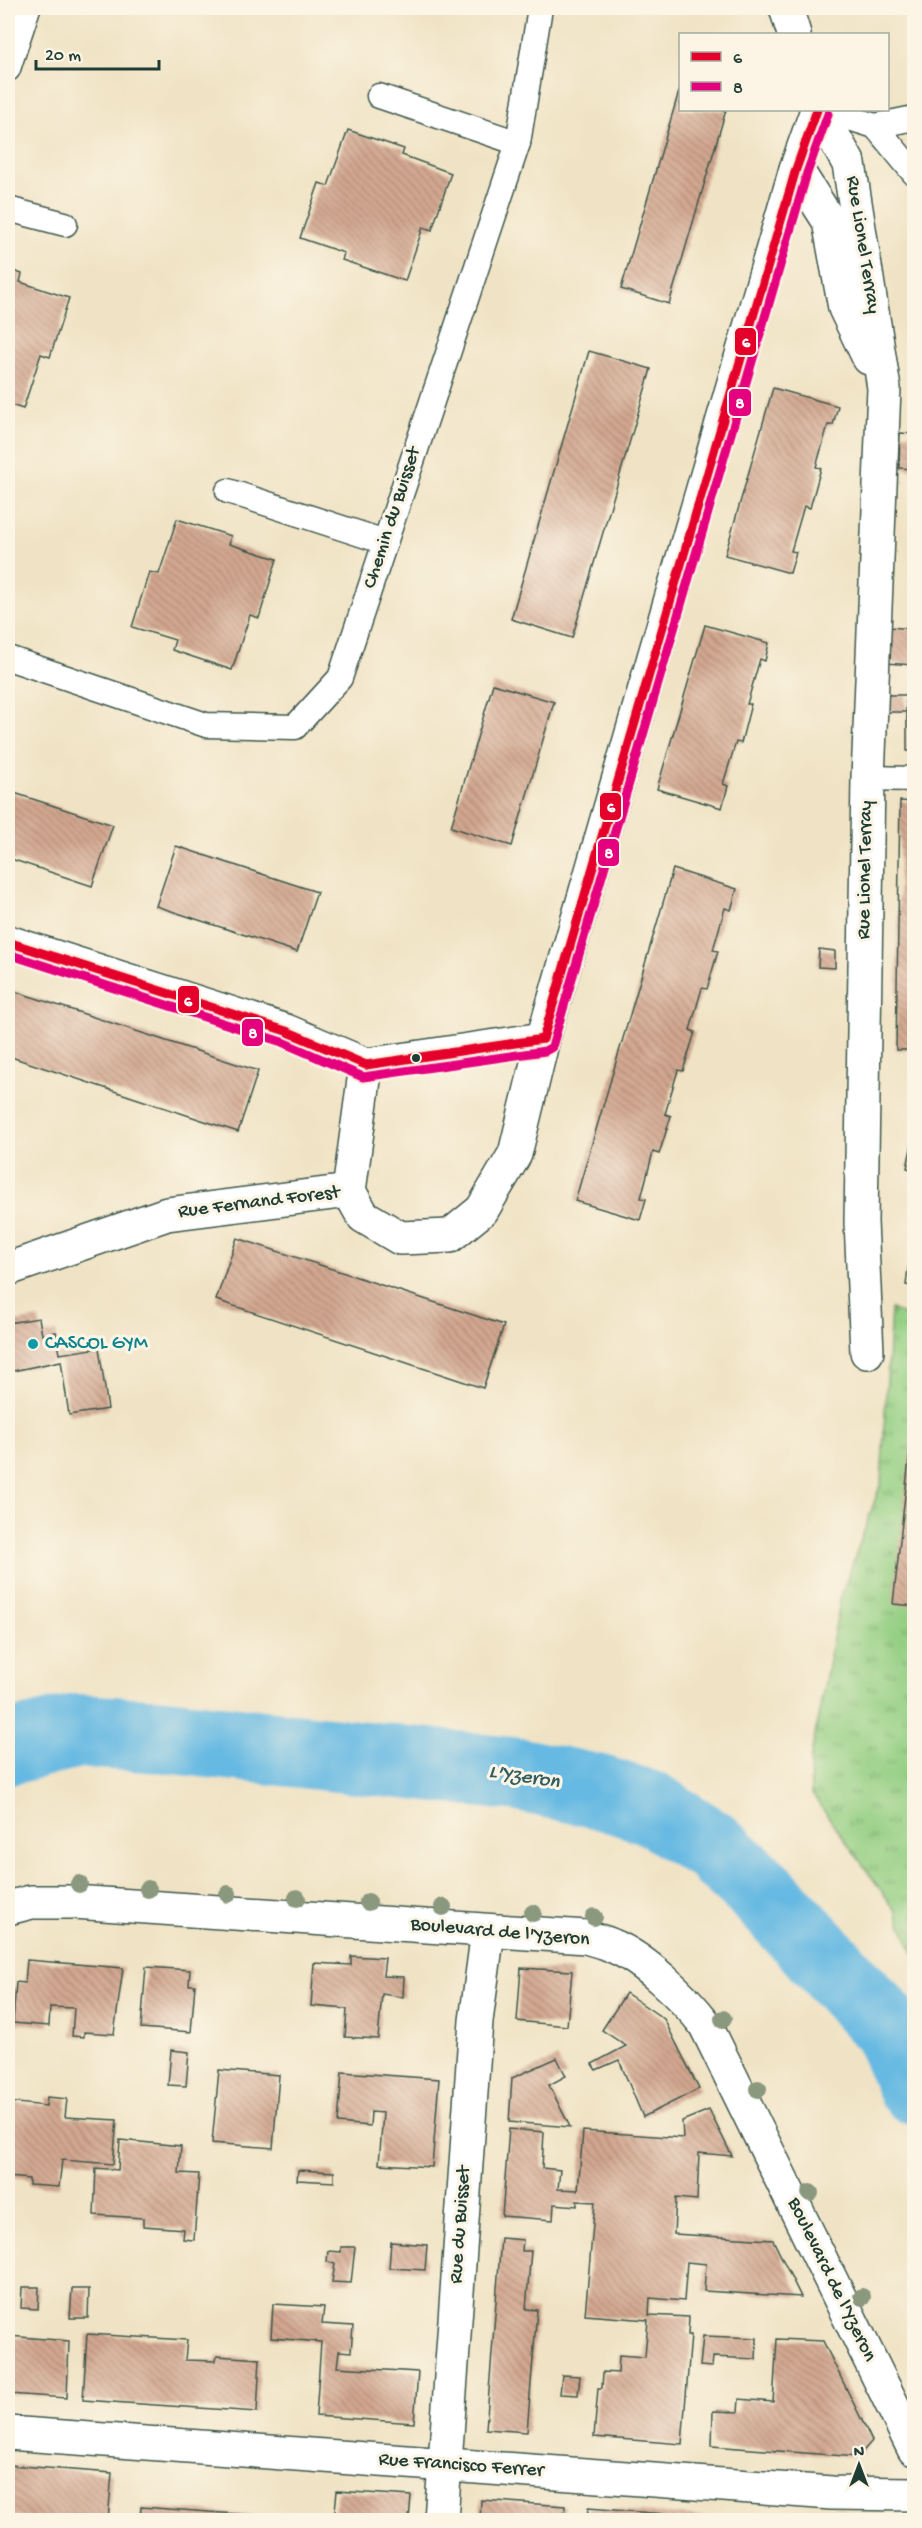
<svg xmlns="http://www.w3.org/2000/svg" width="922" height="2528" font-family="'Gochi Hand',sans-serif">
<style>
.park{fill:url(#park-tufts);stroke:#5a865c;stroke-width:1.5}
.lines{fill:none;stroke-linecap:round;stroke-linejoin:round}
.river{stroke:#66b9e2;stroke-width:74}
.building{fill:url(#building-back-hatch)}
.lane-casing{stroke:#3e564a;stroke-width:27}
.street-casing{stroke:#3e564a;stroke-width:36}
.lane{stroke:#fff;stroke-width:24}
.street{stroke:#fff;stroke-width:33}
.bus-1-casing{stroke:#fcf5e5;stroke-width:14}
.bus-2-casing{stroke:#fcf5e5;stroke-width:14}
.bus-1{stroke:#e4002b;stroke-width:9}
.bus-2{stroke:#e5007d;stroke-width:9}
.tree{fill:#8a987e}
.bus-dot{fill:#1f3d34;stroke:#fcf5e5;stroke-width:2}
.culture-dot{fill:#0f9aa8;stroke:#fcf5e5;stroke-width:2}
.labels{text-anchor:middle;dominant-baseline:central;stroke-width:6;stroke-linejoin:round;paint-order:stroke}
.street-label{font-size:20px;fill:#1f3d34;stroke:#fcf5e5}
.culture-label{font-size:20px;fill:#0d838f;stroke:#fcf5e5;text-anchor:start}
.water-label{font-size:21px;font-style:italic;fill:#315c60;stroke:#fcf5e5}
.line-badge{stroke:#fcf5e5;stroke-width:2}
.badge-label{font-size:16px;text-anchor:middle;font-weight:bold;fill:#fff}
</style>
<defs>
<pattern id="park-tufts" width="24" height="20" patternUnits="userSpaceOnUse" patternTransform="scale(1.5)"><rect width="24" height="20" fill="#94cf83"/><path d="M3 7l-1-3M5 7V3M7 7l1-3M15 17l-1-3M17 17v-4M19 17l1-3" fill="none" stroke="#78a96c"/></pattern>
<pattern id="building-back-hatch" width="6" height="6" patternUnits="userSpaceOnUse" patternTransform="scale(1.5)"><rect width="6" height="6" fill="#d3a790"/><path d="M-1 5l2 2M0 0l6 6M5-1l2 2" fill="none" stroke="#ab8976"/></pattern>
</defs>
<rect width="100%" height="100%" fill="#fcf5e5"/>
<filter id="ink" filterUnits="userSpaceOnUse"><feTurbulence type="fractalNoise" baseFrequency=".0167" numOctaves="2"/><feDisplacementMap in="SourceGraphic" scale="12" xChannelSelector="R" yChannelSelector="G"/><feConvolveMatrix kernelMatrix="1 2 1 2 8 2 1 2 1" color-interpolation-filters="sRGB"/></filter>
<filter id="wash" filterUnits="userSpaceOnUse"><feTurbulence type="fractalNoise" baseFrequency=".008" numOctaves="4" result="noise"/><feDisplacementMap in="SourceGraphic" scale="24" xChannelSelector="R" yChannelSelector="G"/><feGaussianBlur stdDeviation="1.35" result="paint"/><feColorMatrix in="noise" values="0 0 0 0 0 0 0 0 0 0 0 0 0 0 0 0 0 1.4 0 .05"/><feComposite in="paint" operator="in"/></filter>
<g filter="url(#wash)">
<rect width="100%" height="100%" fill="#f0e3c5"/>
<polygon class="park" points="891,1309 914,1320 914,1955 896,1911 811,1793 810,1761 841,1596 881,1483"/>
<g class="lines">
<polyline class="river" points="8,1748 77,1731 164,1736 520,1775 600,1792 651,1808 710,1845 762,1892 889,2029 914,2087"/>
</g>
<g id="blocks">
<g class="building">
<polygon points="680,88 680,110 726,110 669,304 621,289"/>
<polygon points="348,130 404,149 402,155 451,173 432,230 423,227 405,281 342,260 344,253 300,238 319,183 328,186"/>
<polygon points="8,269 22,274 20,282 69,298 50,357 41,354 23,409 8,404"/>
<polygon points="589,351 651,369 572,638 511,619"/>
<polygon points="773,388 838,406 833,425 828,425 816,467 821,468 810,508 804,506 791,551 796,552 790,573 725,555"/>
<polygon points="900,433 914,434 914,469 899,468"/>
<polygon points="177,519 231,536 229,544 277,559 259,618 250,615 232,670 172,650 175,640 132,627 149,572 159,574"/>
<polygon points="705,625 769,643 765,661 760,659 747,704 751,704 741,743 736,742 723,784 728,786 722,808 657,789"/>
<polygon points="888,627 914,629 914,665 885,663"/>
<polygon points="493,684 554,702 512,846 451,827"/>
<rect x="884" y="695" width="22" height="17"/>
<polygon points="907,712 914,713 914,751 907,751"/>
<polygon points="8,791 113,825 92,886 8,858"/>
<polygon points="900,801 914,802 914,1050 896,1050"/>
<polygon points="176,846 317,892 297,952 156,906"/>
<polygon points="673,869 737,889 731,910 725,908 713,950 718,951 707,989 702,988 690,1030 695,1032 683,1071 678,1070 665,1114 671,1116 659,1154 653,1152 641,1198 646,1199 640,1220 575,1201"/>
<polygon points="819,949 835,951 835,968 818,967"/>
<polygon points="8,989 258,1071 238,1132 8,1056"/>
<polygon points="913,1139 914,1139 914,1170 907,1168"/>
<polygon points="237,1238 504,1325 483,1388 216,1300"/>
<polygon points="908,1268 914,1269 914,1286 906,1285"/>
<polygon points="39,1318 42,1335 56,1332 60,1354 99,1348 108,1409 69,1415 61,1361 8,1372 8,1323"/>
<polygon points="913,1423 914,1423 914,1606 893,1604"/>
<polygon points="351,1956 385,1958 383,1976 404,1977 403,1997 382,1994 378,2039 345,2037 347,2009 311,2006 314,1963 351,1965"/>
<polygon points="27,1960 123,1968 114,2034 84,2032 84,2037 72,2036 74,2008 50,2007 49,2026 13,2023 16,1982 25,1983"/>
<polygon points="146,1967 190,1970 189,1985 195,1985 191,2032 141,2028"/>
<polygon points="521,1968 572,1971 567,2026 517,2021"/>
<polygon points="626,1993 664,2019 699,2089 643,2117 619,2060 596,2070 592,2064 626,2046 602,2030"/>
<polygon points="171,2050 189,2052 186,2086 168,2085"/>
<polygon points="557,2058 566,2076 549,2085 570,2127 509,2122 512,2078"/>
<polygon points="219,2070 279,2075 273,2148 212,2143"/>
<polygon points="342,2072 439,2079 432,2167 379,2164 383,2113 371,2112 370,2126 338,2123"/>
<polygon points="47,2097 67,2099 65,2117 117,2120 113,2164 62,2160 59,2187 29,2185 29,2179 8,2177 8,2102 46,2106"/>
<polygon points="709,2110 732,2156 699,2153 697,2200 676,2198 674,2234 773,2240 801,2297 704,2291 706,2264 687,2262 684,2301 650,2298 649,2315 689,2317 688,2335 691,2335 682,2444 594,2437 598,2388 602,2388 603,2372 618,2373 619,2355 645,2357 648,2320 585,2315 595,2202 577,2201 577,2206 554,2204 553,2220 502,2216 509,2129 544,2132 542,2168 560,2170 558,2189 578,2190 583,2131 683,2138 682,2121"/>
<polygon points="120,2140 181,2146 179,2173 199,2174 194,2240 183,2239 184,2229 143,2226 143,2218 94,2215 96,2168 118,2170"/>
<polygon points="298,2170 334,2172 334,2182 297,2180"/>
<polygon points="501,2238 523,2240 522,2251 531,2251 526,2309 537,2310 527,2432 486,2429"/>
<polygon points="391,2242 427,2245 425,2270 389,2268"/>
<polygon points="341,2247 355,2247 351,2283 332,2282 335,2264 327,2262 328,2251 341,2252"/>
<polygon points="22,2287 39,2287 38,2309 21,2308"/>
<polygon points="72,2289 89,2289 88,2318 70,2318"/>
<polygon points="273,2304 324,2307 322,2324 353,2326 351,2352 339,2351 337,2367 418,2372 414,2423 316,2416 321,2342 271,2338"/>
<polygon points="87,2334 187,2340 185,2360 216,2361 217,2356 260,2359 257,2412 83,2400"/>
<polygon points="8,2336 69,2341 67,2398 8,2394"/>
<polygon points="703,2336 757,2338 756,2359 713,2357 712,2367 700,2366"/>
<polygon points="777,2339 823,2341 872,2441 858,2457 712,2446 713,2411 738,2412 739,2399 773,2402"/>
<polygon points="562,2375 580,2376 578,2395 560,2394"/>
<polygon points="8,2465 112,2473 108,2520 71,2520 8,2516"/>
<polygon points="337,2491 411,2496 409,2520 334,2520"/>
<polygon points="481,2500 565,2506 564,2520 480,2520"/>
<polygon points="141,2507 275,2517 275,2520 140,2520"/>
<polygon points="588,2508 703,2517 702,2520 587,2520"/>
</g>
</g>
</g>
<g filter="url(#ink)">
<use href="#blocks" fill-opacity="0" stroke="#3e564a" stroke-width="1.5"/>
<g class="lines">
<g class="lane-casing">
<g id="lane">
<polyline points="8,69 28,8"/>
<polyline points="379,96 518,143"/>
<polyline points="824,110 875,126 914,118"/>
<polyline points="875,126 914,173"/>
<polyline points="8,209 65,224"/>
<polyline points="228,491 385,542"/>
<polyline points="8,658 206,725 295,727 340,678 518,143 540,8"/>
<polyline points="868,778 914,779"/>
</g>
</g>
<g class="street-casing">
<g id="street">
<polyline points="786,8 794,34"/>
<polyline points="819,110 849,164 884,388 868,778 861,1222 867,1352"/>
<polyline points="796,169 829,221 845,308 869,358"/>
<polyline points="8,942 286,1031 366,1065"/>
<polyline points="366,1065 543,1039"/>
<polyline points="349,1191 363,1216 400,1238 450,1236 482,1210 515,1154 543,1039 796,169 817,110"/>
<polyline points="349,1191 366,1065"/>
<polyline points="8,1269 167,1214 349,1191"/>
<path d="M8,1908L31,1902H74L586,1937C595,1940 605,1942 613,1946C643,1958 685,1998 705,2024L914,2449"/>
<polyline points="8,2433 832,2493 914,2494"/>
<polyline points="441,2520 476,2021 488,1931"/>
</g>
</g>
<use href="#lane" class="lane"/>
<use href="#street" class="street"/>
<g class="bus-1-casing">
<g id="bus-1">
<polyline points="8,942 286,1031 366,1065"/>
<polyline points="543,1039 796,169 817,110"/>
<polyline points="366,1065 543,1039"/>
</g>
</g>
<g class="bus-2-casing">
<polyline id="bus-2" points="8,954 282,1042 363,1077 545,1051 552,1047 807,173 828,114"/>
</g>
<use href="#bus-1" class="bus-1"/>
<use href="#bus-2" class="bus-2"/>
</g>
<g class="tree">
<circle cx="79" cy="1884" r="9"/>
<circle cx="148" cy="1889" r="9"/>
<circle cx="228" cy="1894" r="9"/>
<circle cx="297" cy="1898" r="9"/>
<circle cx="368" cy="1902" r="9"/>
<circle cx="443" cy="1907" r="9"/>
<circle cx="533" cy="1913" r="9"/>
<circle cx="594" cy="1917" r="9"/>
<circle cx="723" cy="2019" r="9"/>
<circle cx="758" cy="2089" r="9"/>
<circle cx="810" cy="2193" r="9"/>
<circle cx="862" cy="2297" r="9"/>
</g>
</g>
<circle class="bus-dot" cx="416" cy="1058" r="5"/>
<circle class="culture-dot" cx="33" cy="1344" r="6"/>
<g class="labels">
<g class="street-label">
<text transform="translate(862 245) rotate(81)">Rue Lionel Terray</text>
<text transform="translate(393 518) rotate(-72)">Chemin du Buisset</text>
<text transform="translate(866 870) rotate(-89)">Rue Lionel Terray</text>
<text transform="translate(259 1203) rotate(-7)">Rue Fernand Forest</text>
<text transform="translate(500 1933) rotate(5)">Boulevard de l'Yzeron</text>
<text transform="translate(461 2225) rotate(-86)">Rue du Buisset</text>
<text transform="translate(831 2280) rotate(64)">Boulevard de l'Yzeron</text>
<text transform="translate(461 2466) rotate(4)">Rue Francisco Ferrer</text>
</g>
<g class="culture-label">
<text x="45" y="1344">CASCOL GYM</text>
</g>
<g class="water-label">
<text transform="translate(524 1778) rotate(9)">L'Yzeron</text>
</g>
</g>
<g class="line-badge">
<rect x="734" y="327" width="23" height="29" rx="6" fill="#e4002b"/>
<rect x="728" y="388" width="24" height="29" rx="6" fill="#e5007d"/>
<rect x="599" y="792" width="23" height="29" rx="6" fill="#e4002b"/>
<rect x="597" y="838" width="23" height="29" rx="6" fill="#e5007d"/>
<rect x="177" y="985" width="23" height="29" rx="6" fill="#e4002b"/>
<rect x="241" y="1018" width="23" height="29" rx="6" fill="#e5007d"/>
</g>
<g class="badge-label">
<text x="746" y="347">6</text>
<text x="740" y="408">8</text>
<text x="611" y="812">6</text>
<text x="609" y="858">8</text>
<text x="188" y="1006">6</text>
<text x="253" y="1038">8</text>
</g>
<rect width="922" height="2528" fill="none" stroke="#fcf5e5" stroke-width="30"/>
<rect x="679" y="33" width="210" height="78" fill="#fcf5e5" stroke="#a4ab9e" stroke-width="1.5"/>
<rect x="691" y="52" width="30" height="9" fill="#e4002b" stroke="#a4ab9e" stroke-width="1.5"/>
<text x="733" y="63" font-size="18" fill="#1f3d34">6</text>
<rect x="691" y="82" width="30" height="9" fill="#e5007d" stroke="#a4ab9e" stroke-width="1.5"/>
<text x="733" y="93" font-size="18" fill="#1f3d34">8</text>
<g transform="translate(859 2465)" stroke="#fcf5e5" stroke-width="4.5" paint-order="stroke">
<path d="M0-4.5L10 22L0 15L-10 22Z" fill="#1f3d34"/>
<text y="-9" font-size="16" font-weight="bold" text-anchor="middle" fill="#1f3d34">N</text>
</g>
<path d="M36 60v9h123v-9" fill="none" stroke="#1f3d34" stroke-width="3"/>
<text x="45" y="60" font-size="18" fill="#1f3d34" stroke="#fcf5e5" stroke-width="4.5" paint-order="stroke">20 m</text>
</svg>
